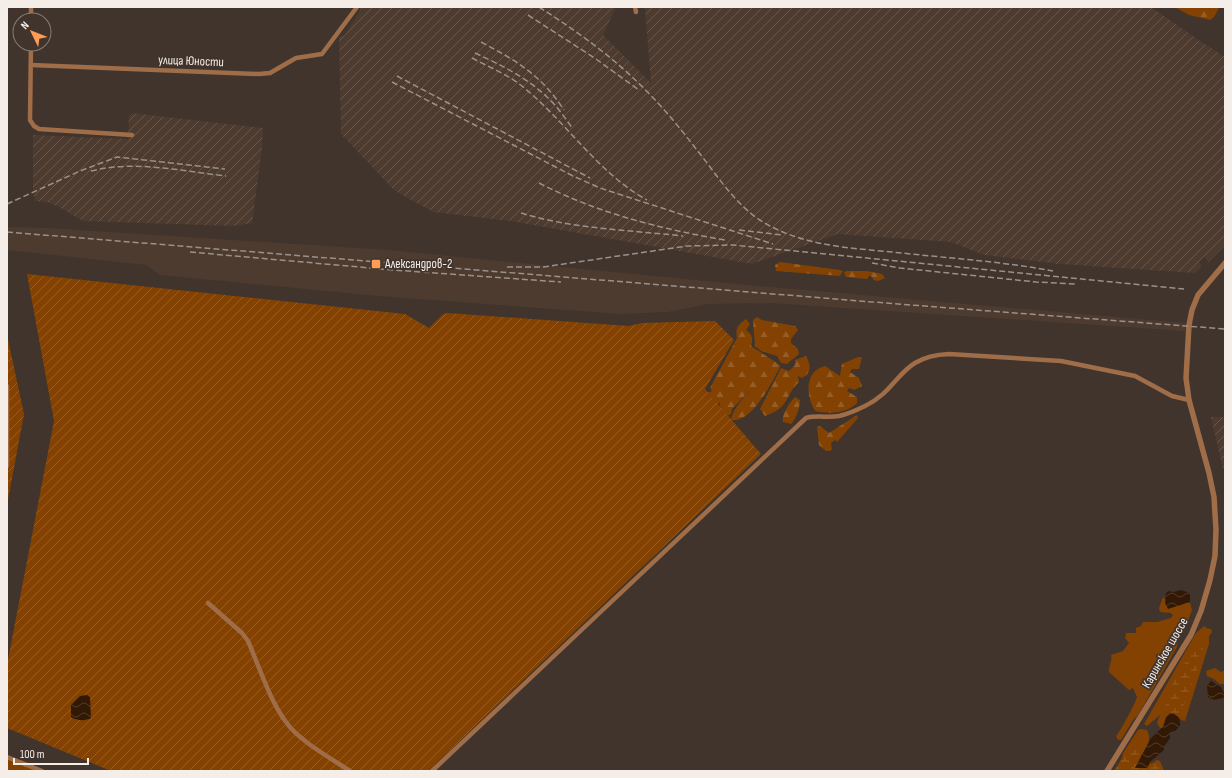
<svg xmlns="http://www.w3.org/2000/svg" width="1232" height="778" font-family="'Sofia Sans Condensed',sans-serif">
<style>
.built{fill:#4d3b2f}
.industrial{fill:url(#industrial-furrows)}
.green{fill:#834202}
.forest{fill:url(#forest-firs)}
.wetland{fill:url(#wetland-marsh)}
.garden{fill:url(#garden-furrows)}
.water{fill:url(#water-waves)}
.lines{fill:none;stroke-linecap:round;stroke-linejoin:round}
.minor{stroke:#a06d49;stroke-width:4.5}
.tertiary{stroke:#a06d49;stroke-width:5.5}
.rail{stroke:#9b918b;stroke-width:1.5;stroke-dasharray:6 3;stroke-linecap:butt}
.poi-dot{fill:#fd9c55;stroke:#40342c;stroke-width:1.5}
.labels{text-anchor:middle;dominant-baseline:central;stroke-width:3.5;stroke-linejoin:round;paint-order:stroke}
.street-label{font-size:13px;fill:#f5ede8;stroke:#40342c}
.poi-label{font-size:13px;fill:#f5ede8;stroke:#40342c;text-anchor:start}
</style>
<defs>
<pattern id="industrial-furrows" width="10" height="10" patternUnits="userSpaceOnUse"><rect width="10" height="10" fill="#4d3b2f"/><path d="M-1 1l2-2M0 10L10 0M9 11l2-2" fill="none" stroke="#67584d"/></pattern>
<pattern id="forest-firs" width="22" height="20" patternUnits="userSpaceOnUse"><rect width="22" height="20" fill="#834202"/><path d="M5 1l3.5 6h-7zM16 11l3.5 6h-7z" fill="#955e27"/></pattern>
<pattern id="wetland-marsh" width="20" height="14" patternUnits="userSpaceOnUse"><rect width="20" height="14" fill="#834202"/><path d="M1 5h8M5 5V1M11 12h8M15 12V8" fill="none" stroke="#955e27"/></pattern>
<pattern id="garden-furrows" width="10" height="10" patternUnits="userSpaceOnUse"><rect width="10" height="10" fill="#834202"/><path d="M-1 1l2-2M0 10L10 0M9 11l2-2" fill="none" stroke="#955e27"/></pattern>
<pattern id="water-waves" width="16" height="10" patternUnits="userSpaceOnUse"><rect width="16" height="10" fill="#321906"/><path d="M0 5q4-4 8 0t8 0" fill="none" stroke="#503b2a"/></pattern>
</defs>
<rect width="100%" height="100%" fill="#40342c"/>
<polygon class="built" points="7,227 47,228 388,250 747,285 1185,323 1185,331 771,303 708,304 668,312 621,314 378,296 160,275 146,265 7,250"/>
<g class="industrial">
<polygon points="362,7 616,7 604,33 604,36 651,83 645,9 642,7 1151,7 1197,39 1225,57 1225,245 1208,262 1204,257 1199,262 1202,266 1195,273 1059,264 984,255 951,242 838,234 752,264 511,221 433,212 395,191 341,134 339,37 345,35"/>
<polygon points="132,113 263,128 262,148 252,223 233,226 83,221 57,206 47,202 35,201 33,190 33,135 128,139 129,116"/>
<polygon points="1211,417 1225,417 1225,469 1223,469"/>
</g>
<g class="green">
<path d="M1163,597L1166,600L1190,603L1192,610L1184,631L1178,639L1177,647L1138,715L1133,720L1121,740H1118L1116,736C1120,732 1136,702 1137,697L1133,688L1129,690L1109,672C1108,666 1113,661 1111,655L1123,651L1129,643L1125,638L1126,633H1136V628L1141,626L1143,622H1157L1171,618L1173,615L1171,613L1160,612L1159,608Z"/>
<polygon points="1204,626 1206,628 1211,629 1212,632 1209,636 1209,644 1185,721 1181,720 1177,715 1166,721 1162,728 1160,728 1157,723 1160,715 1147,726 1144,724 1196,633"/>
<polygon points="1215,668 1221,672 1225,670 1225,684 1220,684 1214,679 1207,676 1206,671"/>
<path d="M1141,729L1147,730C1153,741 1145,750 1139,759L1122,758L1123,753L1138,730Z"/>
</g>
<g class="forest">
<polygon points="1175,7 1218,7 1219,8 1214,17 1210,20 1189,15"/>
<polygon points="780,262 840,270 843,271 840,276 776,271 775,265"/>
<polygon points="846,271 867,271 882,274 885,278 878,281 874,280 870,275 867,279 846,277 844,273"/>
<polygon points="757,317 762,320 795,326 798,330 791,339 791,343 798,349 799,354 787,364 781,363 777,356 761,351 755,346 753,320"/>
<path d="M746,319L750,324L746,330C753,335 753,338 751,346L780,365V367C772,382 752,424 731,420C735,401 753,393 760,373L754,386L732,409L731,414L725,417H721L720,402L712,413L707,393L712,391L710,388L737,338C735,328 738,325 746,319Z"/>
<path d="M806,356C811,365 812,373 802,378L798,376L799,382C783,397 791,407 765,416L760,409L781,368L789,371L795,365V360Z"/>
<path d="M858,357H862L859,369H852L850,372L859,378L862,386L854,390L849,388L847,391L857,397V403C846,414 829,414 815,411C806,396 804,371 825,366L840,376L842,364Z"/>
<path d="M795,397L800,400C800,407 796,419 791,424L783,422C781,415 790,402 795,397Z"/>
<polygon points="857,415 858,418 837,442 835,440 831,443 832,449 830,451 826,451 819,445 817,427 820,426 829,433"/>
<polygon points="7,758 38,771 7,771"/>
</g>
<g class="wetland">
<path d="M1201,641L1203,647L1196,673L1179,717L1175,714H1168L1166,717C1162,688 1184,667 1197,644Z"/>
<polygon points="1135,742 1141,757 1135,768 1147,768 1151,761 1151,764 1157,760 1160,761 1164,771 1114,771 1127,750"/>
</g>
<g class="garden">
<polygon points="27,274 405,314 429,328 443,314 448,313 629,326 642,323 715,321 734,340 705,389 761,454 428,771 111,771 7,728 7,665 54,421"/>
<polygon points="7,335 24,414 7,505"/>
</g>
<g class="water">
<polygon points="1181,590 1190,593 1190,602 1168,609 1165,603 1166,593 1169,591 1173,592"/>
<polygon points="1211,681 1221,687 1225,695 1223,698 1214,700 1208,697 1207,686"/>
<path d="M87,695L90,697L91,718C86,721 77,721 71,717V705L80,696Z"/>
<path d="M1170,713C1177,713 1181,719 1180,726L1175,731L1170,732V738L1164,747V750L1151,761L1147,768H1135L1151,738L1163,727L1166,717Z"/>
</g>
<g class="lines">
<g class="minor">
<polyline points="635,7 636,12"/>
<polyline points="31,20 31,7"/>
<polyline points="31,44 30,120 34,126 39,129 132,135"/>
<polyline points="31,65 259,74 270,73 296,58 322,54 357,7"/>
<polyline points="7,386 7,466"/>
<path d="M208,603L242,633L248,641C259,666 270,701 286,722C298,740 332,759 350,771"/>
<polyline points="7,757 42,771"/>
<path d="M432,771L806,418C816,415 828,418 839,416C848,414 857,410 865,406C901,389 898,356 949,354L1061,361L1135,376L1172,396L1189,400"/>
</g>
<polyline class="tertiary" points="1107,771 1191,635 1201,611 1210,580 1215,556 1216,530 1214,497 1209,473 1189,400 1186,378 1189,325 1192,310 1198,295 1225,263"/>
<g class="rail">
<path d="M539,7C584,36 620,62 657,102C674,120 689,140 704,159C723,184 741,211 770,226C808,246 850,248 892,252C945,258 1000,261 1053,271"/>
<polyline points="528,15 596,59 639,90"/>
<path d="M481,42C517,61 541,75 564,110"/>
<path d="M475,53C501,65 526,77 547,97C557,106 565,118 573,129"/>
<path d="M472,58C487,66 504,73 518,83C564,118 596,172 647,200"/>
<polyline points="397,76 590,178"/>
<polyline points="392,82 573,176 600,188 773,244"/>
<path d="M91,171C135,160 181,171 226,176"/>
<path d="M539,183C597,213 661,229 725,240"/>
<polyline points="7,204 80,171 117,157 225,169"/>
<path d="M521,213C573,229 629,230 683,236"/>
<polyline points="739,230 782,235"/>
<polyline points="7,232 885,303 1225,329"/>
<polyline points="190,252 393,270 561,282"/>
<polyline points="872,263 900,268 1036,282 1075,284"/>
<polyline points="507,267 543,267 687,246 733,245 1184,289"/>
</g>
</g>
<rect class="poi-dot" x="371" y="259" width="10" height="10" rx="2"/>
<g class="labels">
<g class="street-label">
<text transform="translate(191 61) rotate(2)">улица Юности</text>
<text transform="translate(1165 653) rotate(-60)">Каринское шоссе</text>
</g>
<g class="poi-label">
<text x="385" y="264">Александров-2</text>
</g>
</g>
<rect width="1232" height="778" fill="none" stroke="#f5ede8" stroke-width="16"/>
<g transform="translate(32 32) rotate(313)"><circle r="19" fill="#40342c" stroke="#887e77"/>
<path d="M0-3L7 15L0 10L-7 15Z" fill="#fd9c55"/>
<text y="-6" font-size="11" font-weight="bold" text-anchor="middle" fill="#f5ede8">N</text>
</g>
<path d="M14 758v6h74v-6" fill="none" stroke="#f5ede8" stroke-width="2"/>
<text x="20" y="758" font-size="12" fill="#f5ede8" stroke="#40342c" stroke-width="3" paint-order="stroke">100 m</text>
</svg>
